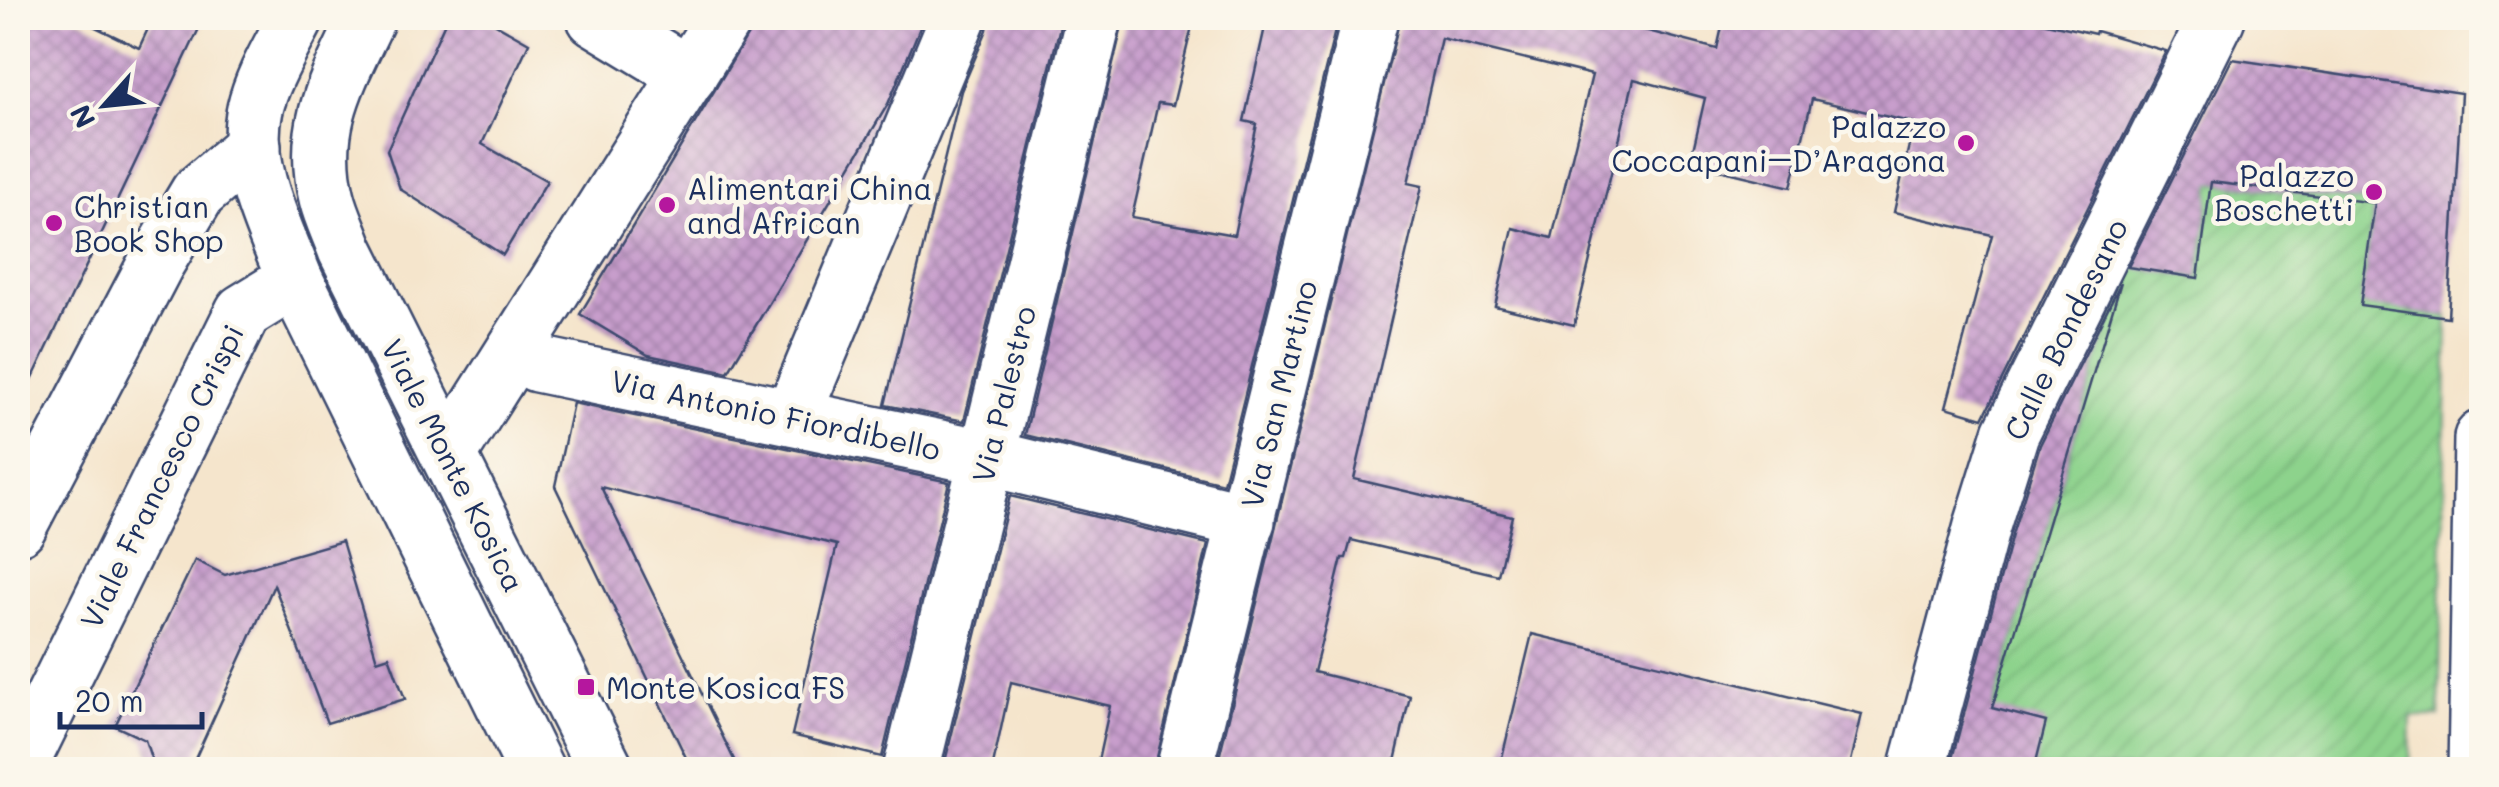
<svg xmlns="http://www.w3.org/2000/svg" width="2499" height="787" font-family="Mali,sans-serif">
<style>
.garden{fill:url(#garden-furrows);stroke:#548175;stroke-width:2.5}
.building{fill:url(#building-cross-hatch)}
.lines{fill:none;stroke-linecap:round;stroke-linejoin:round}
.street-casing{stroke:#3c4a6e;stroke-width:60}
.secondary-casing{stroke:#3c4a6e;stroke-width:60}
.street{stroke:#fff;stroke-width:55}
.secondary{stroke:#fff;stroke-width:55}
.poi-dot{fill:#b5179e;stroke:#fbf7ec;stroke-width:4}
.labels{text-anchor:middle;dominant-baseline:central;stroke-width:9;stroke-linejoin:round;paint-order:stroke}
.poi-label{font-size:30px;fill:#1b2f5e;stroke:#fbf7ec;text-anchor:start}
.street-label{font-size:30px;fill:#1b2f5e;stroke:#fbf7ec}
</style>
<defs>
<pattern id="garden-furrows" width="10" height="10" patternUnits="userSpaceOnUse" patternTransform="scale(2.5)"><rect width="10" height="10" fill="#8dd38c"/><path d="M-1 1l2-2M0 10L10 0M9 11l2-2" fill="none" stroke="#79b57b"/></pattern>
<pattern id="building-cross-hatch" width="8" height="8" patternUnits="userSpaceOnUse" patternTransform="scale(2.5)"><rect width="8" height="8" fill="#c89ecc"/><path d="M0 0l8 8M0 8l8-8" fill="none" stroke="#a281a9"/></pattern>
</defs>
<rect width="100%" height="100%" fill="#fbf7ec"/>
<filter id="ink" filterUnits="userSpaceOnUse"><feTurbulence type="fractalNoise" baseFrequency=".01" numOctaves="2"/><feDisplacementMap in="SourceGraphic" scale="20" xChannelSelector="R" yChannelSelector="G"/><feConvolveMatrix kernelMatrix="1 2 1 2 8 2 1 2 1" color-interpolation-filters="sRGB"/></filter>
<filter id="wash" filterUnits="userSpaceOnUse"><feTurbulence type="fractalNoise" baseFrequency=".0048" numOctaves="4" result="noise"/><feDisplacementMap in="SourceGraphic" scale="40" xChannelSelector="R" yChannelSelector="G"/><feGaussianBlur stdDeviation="2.25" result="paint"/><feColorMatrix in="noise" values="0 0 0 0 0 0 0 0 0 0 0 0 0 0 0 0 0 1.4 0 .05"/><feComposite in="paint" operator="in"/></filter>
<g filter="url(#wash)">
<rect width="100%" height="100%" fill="#f5e5cc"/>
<polygon class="garden" points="2211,182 2375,203 2361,304 2448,317 2439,717 2411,717 2410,769 2034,769 1992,708 2126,266 2198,278"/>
<g id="blocks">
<g class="building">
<polygon points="18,18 77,18 139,48 153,18 204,18 18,409"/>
<polygon points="447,18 485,18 529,43 482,144 547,181 503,255 400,189 387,150"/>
<polygon points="758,18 924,18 888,104 728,372 648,355 580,314"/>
<polygon points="989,18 1062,18 964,421 885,405 961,91 987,30"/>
<polygon points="1124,18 1194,18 1173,105 1158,103 1132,217 1234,235 1257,124 1244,121 1267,18 1338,18 1223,483 1025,435"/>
<polygon points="1400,18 1598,18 1717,49 1724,18 2024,18 2095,34 2096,31 2166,51 1983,418 1946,407 1992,235 1894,212 1914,123 1812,99 1791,187 1690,163 1705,98 1634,79 1574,325 1495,306 1513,228 1552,238 1592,75 1441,38 1408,183 1422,186 1354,479 1512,516 1498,575 1351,540 1346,558 1342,558 1314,672 1410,696 1393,770 1216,770"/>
<polygon points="2232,59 2461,93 2448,317 2360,305 2375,203 2211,182 2198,278 2128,267"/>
<polygon points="2121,282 1992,708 2046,722 2034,770 1949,770 2012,535 2040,445"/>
<polygon points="573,403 949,482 882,757 792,735 837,545 601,487 739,770 692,770 555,486"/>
<polygon points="1010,496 1208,544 1154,770 1096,770 1110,706 1011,682 992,770 943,770"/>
<polygon points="342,541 377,660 389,656 405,699 327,723 274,585 190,770 155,770 145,740 115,726 195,560 225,575"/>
<polygon points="1532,634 1862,714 1849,770 1499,770"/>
</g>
</g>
</g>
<g filter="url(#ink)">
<use href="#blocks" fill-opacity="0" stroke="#3c4a6e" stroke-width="2.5"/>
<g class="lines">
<g class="street-casing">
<g id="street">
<polyline points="595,18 689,75"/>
<polyline points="537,364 988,458 1247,521"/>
<polyline points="792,417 958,18"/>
<polyline points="449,454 724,18"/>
<polyline points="18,527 155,265 198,193 253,146"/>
<polyline points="18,769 243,312 295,280"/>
<polyline points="911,770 1094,18"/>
<polyline points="1184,770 1370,18"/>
<polyline points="1917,770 1982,526 2011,433 2217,18"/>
<polyline points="2476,770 2482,438"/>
</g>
</g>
<g class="secondary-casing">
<g id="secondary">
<path d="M296,18C282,46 262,78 255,109C242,166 275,228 295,280L536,770"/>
<path d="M367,18C338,80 309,127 327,198C331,215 340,233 346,250L606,770"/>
</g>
</g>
<use href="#street" class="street"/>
<use href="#secondary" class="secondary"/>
</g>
</g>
<g class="poi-dot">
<circle cx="1966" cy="143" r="10"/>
<circle cx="2374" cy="192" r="10"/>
<circle cx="667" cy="205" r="10"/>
<circle cx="54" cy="223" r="10"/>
<rect x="576" y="677" width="20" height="20" rx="5"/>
</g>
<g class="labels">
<g class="poi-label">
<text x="1946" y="126" text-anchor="end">Palazzo<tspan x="1946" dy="34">Coccapani–D’Aragona</tspan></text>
<text x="2354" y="175" text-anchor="end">Palazzo<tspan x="2354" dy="34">Boschetti</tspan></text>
<text x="687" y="188">Alimentari China<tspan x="687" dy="34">and African</tspan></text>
<text x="74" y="206">Christian<tspan x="74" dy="34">Book Shop</tspan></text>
<text x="606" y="687">Monte Kosica FS</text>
</g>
<g class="street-label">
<text transform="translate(2065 329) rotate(-64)">Calle Bondesano</text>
<text transform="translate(1003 394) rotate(-76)">Via Palestro</text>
<text transform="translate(1278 394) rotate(-76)">Via San Martino</text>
<text transform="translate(776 414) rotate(12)">Via Antonio Fiordibello</text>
<text transform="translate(454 465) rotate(63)">Viale Monte Kosica</text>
<text transform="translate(161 476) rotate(-64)">Viale Francesco Crispi</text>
</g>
</g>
<rect width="2499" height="787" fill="none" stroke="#fbf7ec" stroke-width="60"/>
<g transform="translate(105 105) rotate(243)" stroke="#fbf7ec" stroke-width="8" paint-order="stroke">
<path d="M0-8L18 38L0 25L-18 38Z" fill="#1b2f5e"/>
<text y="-15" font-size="28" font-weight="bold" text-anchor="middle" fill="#1b2f5e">N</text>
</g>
<path d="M60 712v15h142v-15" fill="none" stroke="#1b2f5e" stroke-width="5"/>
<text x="75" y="712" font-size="30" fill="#1b2f5e" stroke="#fbf7ec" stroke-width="8" paint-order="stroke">20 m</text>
</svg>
